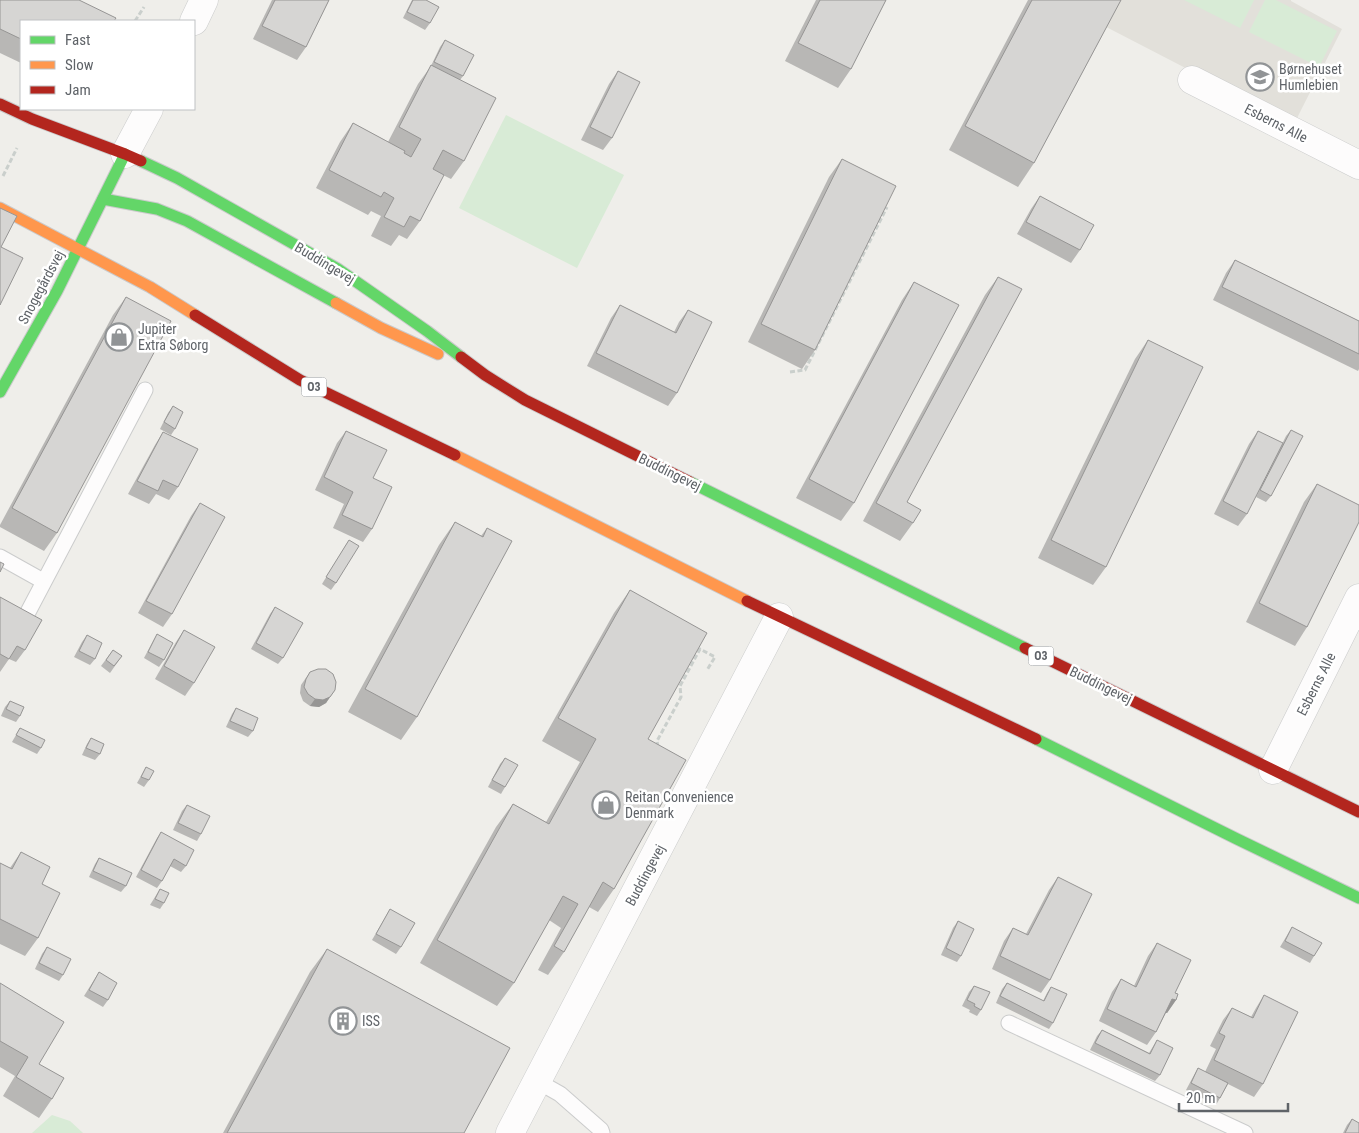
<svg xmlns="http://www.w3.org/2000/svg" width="1359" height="1133" font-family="'Roboto Condensed',sans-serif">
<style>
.education{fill:#e2e0da}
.green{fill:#d8ebd6}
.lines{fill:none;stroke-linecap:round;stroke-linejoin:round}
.lane-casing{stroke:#cbcccc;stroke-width:17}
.street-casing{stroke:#cbcccc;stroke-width:29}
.fast-casing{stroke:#cacacb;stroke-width:13}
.slow-casing{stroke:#cacacb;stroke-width:13}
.jam-casing{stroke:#cacacb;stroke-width:13}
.path{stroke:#cacfcc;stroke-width:3;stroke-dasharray:5 2.5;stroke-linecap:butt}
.lane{stroke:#fdfcfc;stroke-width:15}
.street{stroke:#fdfcfc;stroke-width:28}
.fast{stroke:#63d668;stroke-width:11}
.slow{stroke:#ff974d;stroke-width:11}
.jam{stroke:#b3261e;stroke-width:11}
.wall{fill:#b8b7b5}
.shaded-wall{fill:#969594}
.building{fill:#d6d5d3;stroke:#969594}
.labels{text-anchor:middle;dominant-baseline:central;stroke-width:5;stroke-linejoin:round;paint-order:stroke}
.shield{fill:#fff;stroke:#8f9295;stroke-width:1}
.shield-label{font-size:12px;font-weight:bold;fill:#5f6368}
.poi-label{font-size:14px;fill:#5f6368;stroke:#fff;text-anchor:start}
.street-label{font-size:14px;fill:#5f6368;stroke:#fff}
</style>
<rect width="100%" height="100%" fill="#efeeea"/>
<polygon class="education" points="1054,0 1291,0 1291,1 1342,29 1294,124"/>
<g class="green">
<polygon points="1184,0 1254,0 1240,28"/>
<polygon points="1265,0 1276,0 1337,31 1319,67 1249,32"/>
<polygon points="506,115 624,175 577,268 459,208"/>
<polygon points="52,1115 70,1121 83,1133 32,1133"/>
</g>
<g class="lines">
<g class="lane-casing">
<g id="lane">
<polyline points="0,557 43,581"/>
<polyline points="27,614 145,390"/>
<polyline points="1009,1023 1245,1133"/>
<polyline points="537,1081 560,1094 601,1130 602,1133"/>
</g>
</g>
<g class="street-casing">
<g id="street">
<polyline points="194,21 204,0"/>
<polyline points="1192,80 1359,165"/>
<polyline points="125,154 149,109"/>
<polyline points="1273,770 1359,598"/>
<polyline points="510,1133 779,617"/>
</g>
</g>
<g class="fast-casing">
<g id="fast">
<polyline points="141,161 177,178 338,269 427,331 461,357"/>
<polyline points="103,199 157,209 187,221 336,303"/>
<polyline points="0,392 57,291 125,154"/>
<polyline points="690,482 1025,648"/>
<polyline points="1036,739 1237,839 1359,898"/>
</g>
</g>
<g class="slow-casing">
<g id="slow">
<polyline points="0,208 150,287 195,315"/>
<polyline points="336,303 381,328 438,354"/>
<polyline points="455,455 747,601"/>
</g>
</g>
<g class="jam-casing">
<g id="jam">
<polyline points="0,104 32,119 125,154 141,161"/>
<polyline points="195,315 300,380 455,455"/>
<polyline points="461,357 485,375 525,400 690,482"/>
<polyline points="747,601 1036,739"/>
<polyline points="1025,648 1359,812"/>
</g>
</g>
<g class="path">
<polyline points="135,21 144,7"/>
<polyline points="3,176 17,148"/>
<polyline points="790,372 805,370 887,207"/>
<polyline points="658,747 657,741 681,697 680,686 700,649 715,657 707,670"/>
</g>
<use href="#lane" class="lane"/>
<use href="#street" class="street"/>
<use href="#fast" class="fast"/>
<use href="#slow" class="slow"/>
<use href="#jam" class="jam"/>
</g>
<g class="wall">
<polygon points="0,0 21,21 21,63 0,53"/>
<polygon points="272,0 329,0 306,47 297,60 253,39"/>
<polygon points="412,0 426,0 430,23 425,30 403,18"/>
<polygon points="816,0 886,0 851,69 838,88 785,61"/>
<polygon points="1028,0 1121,0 1034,163 1018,187 949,150"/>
<polygon points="445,40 463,76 460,80 464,161 451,179 443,175 420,221 407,239 399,235 391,246 371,236 381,216 371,211 368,215 316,188 340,142 353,123 388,142 418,84 431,66 440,47"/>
<polygon points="618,71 612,138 603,150 581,140 609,84"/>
<polygon points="842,159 815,350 802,369 748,342 829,177"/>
<polygon points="1040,196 1080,250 1071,263 1017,234 1031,209"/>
<polygon points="1235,260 1359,321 1359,369 1358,371 1213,300 1226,273"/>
<polygon points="998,277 907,502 913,523 900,541 863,521 985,295"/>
<polygon points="914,282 854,503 841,521 796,498 902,300"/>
<polygon points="126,297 57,533 44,551 0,527 0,525 113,315"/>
<polygon points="620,305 674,332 679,322 688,310 677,393 668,406 587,366 611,318"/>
<polygon points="1148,340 1106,567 1093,585 1038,558 1135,359"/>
<polygon points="173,406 175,429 171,435 160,429 168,413"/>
<polygon points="1291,430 1271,496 1266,502 1256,497 1286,436"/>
<polygon points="346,431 373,478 372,529 363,542 333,528 344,504 315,490 337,443"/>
<polygon points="1258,431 1247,514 1238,526 1214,514 1249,444"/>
<polygon points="163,432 178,487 169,500 156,494 149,504 128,494 155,445"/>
<polygon points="1317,484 1307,627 1295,646 1246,622 1304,502"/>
<polygon points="200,503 172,614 163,627 138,613 191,516"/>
<polygon points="455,522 481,536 487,528 417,717 401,740 348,712 439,545"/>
<polygon points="349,540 336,583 331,590 322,584"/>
<polygon points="630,590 648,739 614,889 598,912 589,907 564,952 548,975 538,970 561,928 549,920 514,983 497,1006 420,963 496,827 513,804 546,822 580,762 542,741 614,613"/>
<polygon points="0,597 25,650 16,662 9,659 0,672"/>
<polygon points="275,607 283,658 278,664 251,649 270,614"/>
<polygon points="184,630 194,683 185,696 155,679 176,642"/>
<polygon points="157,634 164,660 159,667 144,658 153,641"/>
<polygon points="87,635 95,659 90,665 74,657 82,642"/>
<polygon points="113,650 122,656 110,673 101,666"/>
<polygon points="310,672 335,690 326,703 319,707 310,706 303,701 300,693 301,685"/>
<polygon points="10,701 20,716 16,722 1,716 5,707"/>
<polygon points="236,708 253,731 248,737 226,727 232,714"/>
<polygon points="20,728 41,748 37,754 12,742"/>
<polygon points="91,738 100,754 95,760 82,755 87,744"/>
<polygon points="505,758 505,787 501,794 488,787 500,764"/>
<polygon points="146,767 149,780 144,787 137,783"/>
<polygon points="187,805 201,834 197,841 173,830 182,811"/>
<polygon points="161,832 186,866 181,872 170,866 162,881 157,888 136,877 157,838"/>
<polygon points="21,852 42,884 38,938 25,956 0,944 0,863 10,868"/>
<polygon points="99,858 126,886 121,892 89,877 95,864"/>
<polygon points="1058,877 1050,980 1041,993 992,969 1004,941 1013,928 1026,934 1049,890"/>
<polygon points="160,889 164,903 160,909 150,905"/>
<polygon points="390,909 401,947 396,954 372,940"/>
<polygon points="958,921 961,956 957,962 941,955 953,928"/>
<polygon points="1292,927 1314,956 1310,963 1280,947"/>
<polygon points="1157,943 1175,993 1176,1000 1167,1013 1166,1013 1156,1032 1147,1045 1099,1021 1112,992 1121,979 1134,986 1148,956"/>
<polygon points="47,947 63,975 59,981 35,969 42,954"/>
<polygon points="327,949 464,1133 223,1133 310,972"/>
<polygon points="99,972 108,1000 103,1007 84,996"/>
<polygon points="0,983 39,1064 52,1099 39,1118 3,1096 15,1076 0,1067"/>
<polygon points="1007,983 1043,1001 1047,993 1051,987 1053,1023 1049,1029 996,1003 1002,989"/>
<polygon points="974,986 981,1010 977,1016 969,1012 970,1010 962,1006 969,992"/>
<polygon points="1264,995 1263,1084 1254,1097 1228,1084 1216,1105 1186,1090 1194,1075 1198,1068 1205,1072 1216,1049 1210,1046 1223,1020 1232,1008 1251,1017 1256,1008"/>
<polygon points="1102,1030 1149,1053 1157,1040 1160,1075 1155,1081 1090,1050 1097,1036"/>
<polygon points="1352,1119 1359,1133 1343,1133 1347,1125"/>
</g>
<g class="shaded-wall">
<polygon points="330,697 326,703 319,707 310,706 315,699"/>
<polygon points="1172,999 1176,1000 1167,1013 1164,1012"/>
</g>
<g class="building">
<polygon points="0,0 79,0 116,18 114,21 21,21 21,39 0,29"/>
<polygon points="275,0 329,0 306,47 262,26"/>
<polygon points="413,0 426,0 439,7 430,23 407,12"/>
<polygon points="820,0 886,0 851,69 798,43"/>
<polygon points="1032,0 1121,0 1034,163 965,126"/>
<polygon points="445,40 474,55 463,76 434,62"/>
<polygon points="431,65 496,98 464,161 443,150 433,169 444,175 420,221 410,216 404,227 384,217 394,198 384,192 381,197 329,170 353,123 405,151 404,153 411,157 421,139 399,127"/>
<polygon points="618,71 640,82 612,138 590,127"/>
<polygon points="842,159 896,186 815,350 761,324"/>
<polygon points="1040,196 1094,225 1080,250 1026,222"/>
<polygon points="0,208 17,216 1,247 23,258 0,305"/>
<polygon points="1235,260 1359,321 1359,354 1222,287"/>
<polygon points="998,277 1022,289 907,502 921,510 913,523 876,503"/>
<polygon points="914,282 959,305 854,503 809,479"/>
<polygon points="126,297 171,321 57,533 12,508"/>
<polygon points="620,305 676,333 688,310 712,322 677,393 596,353"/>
<polygon points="1148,340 1203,367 1106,567 1051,540"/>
<polygon points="173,406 183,412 175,429 164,422"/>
<polygon points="1291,430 1303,436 1271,496 1260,490"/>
<polygon points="346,431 387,450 373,478 392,487 372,529 342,515 353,492 324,477"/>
<polygon points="1258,431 1283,443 1247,514 1223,501"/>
<polygon points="163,432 198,449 178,487 163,480 158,491 137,481"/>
<polygon points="1317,484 1359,505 1359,522 1307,627 1259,603"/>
<polygon points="200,503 225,517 172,614 146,601"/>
<polygon points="455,522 483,537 487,528 512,541 417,717 365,689"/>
<polygon points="349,540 359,546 336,583 326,577"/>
<polygon points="0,562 4,564 0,572"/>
<polygon points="630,590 707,633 648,739 686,760 614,889 603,882 564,952 554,946 578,904 563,896 514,983 437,940 513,804 549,824 596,739 558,718"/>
<polygon points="0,597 42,620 25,650 17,646 9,659 0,654"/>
<polygon points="275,607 303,623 283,658 256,643"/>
<polygon points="184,630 215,647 194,683 164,666"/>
<polygon points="157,634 173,643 164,660 148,652"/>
<polygon points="87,635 102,643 95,659 79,651"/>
<polygon points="113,650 122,656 114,666 106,660"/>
<polygon points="318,669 326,669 333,674 336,682 335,690 330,697 323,700 315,699 308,694 304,687 306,679 310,672"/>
<polygon points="10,701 24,707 20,716 6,709"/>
<polygon points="236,708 258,718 253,731 230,721"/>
<polygon points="20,728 45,740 41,748 16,735"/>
<polygon points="91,738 104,744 100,754 86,748"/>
<polygon points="505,758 518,765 505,787 492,780"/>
<polygon points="146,767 154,771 149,780 141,777"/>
<polygon points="187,805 210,816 201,834 178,823"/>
<polygon points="161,832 194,850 186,866 174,859 162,881 141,870"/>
<polygon points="21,852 50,867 42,884 60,893 38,938 0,919 0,863 12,869"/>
<polygon points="99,858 132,873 126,886 93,871"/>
<polygon points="1058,877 1092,894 1050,980 1000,956 1013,928 1028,935"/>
<polygon points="160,889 169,893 164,903 155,899"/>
<polygon points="390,909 415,923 401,947 376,934"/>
<polygon points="958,921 974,929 961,956 946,948"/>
<polygon points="1292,927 1322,943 1314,956 1285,941"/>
<polygon points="1157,943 1191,960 1175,993 1178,994 1176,1000 1172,999 1156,1032 1107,1009 1121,979 1136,987"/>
<polygon points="47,947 71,959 63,975 39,963"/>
<polygon points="327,949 510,1048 464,1133 227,1133"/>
<polygon points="99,972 117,983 108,1000 89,990"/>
<polygon points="0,983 64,1022 39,1064 64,1078 52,1099 16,1077 28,1057 0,1041"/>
<polygon points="1007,983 1044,1001 1051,987 1067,994 1053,1023 1000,996"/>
<polygon points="974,986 990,992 981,1010 974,1006 975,1004 967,1000"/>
<polygon points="1264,995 1298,1012 1263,1084 1214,1060 1225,1036 1219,1033 1232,1008 1253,1018"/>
<polygon points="1102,1030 1150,1054 1157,1040 1173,1048 1160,1075 1095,1043"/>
<polygon points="1198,1068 1228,1083 1220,1098 1191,1083"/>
<polygon points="1352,1119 1359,1123 1359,1133 1345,1133"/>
</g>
<defs>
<g id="school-ring" transform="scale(1.4375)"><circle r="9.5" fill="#fff" stroke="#919496" stroke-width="1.5"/><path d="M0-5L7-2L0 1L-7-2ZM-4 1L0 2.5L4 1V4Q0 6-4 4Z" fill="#919496"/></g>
<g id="shop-ring" transform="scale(1.4375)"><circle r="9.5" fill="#fff" stroke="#919496" stroke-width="1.5"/><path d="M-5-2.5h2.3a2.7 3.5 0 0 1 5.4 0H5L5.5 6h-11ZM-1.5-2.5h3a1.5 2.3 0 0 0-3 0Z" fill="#919496"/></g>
<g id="building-ring" transform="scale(1.4375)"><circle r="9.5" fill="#fff" stroke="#919496" stroke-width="1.5"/><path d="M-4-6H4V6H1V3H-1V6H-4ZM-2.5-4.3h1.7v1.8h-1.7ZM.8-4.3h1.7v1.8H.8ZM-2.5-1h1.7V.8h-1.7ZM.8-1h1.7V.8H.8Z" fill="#919496"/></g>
</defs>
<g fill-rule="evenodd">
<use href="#school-ring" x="1260" y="77"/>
<use href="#shop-ring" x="119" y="337"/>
<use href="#shop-ring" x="606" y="805"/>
<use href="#building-ring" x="343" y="1021"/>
</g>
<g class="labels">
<g class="shield">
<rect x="301.5" y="377.5" width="25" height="19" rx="4"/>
<rect x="1028.5" y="646.5" width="25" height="19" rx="4"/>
</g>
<g class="shield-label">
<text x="314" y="387">O3</text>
<text x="1041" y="656">O3</text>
</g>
<g class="poi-label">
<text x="1279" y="69">Børnehuset<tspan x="1279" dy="16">Humlebien</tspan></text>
<text x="138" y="329">Jupiter<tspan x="138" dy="16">Extra Søborg</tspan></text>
<text x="625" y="797">Reitan Convenience<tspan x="625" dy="16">Denmark</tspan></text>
<text x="362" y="1021">ISS</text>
</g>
<g class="street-label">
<text transform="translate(1276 123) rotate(27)">Esberns Alle</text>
<text transform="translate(325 263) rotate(31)">Buddingevej</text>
<text transform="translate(41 287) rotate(-62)">Snogegårdsvej</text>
<text transform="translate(670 472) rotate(26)">Buddingevej</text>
<text transform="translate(1316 684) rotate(-63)">Esberns Alle</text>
<text transform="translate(1101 685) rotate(26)">Buddingevej</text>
<text transform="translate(645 875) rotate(-62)">Buddingevej</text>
</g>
</g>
<rect x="20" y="20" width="175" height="90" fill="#ffffff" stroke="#bfc1c3"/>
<rect x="30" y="36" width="25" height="8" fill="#63d668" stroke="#bfc1c3"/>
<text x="65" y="45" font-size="15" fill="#5f6368">Fast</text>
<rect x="30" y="61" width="25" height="8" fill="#ff974d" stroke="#bfc1c3"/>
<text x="65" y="70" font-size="15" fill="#5f6368">Slow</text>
<rect x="30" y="86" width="25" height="8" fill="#b3261e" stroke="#bfc1c3"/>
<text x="65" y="95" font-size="15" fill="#5f6368">Jam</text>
<path d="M1179 1103v8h109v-8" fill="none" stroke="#5f6368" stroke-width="2.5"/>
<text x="1186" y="1103" font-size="15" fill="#5f6368" stroke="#ffffff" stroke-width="4" paint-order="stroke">20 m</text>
</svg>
